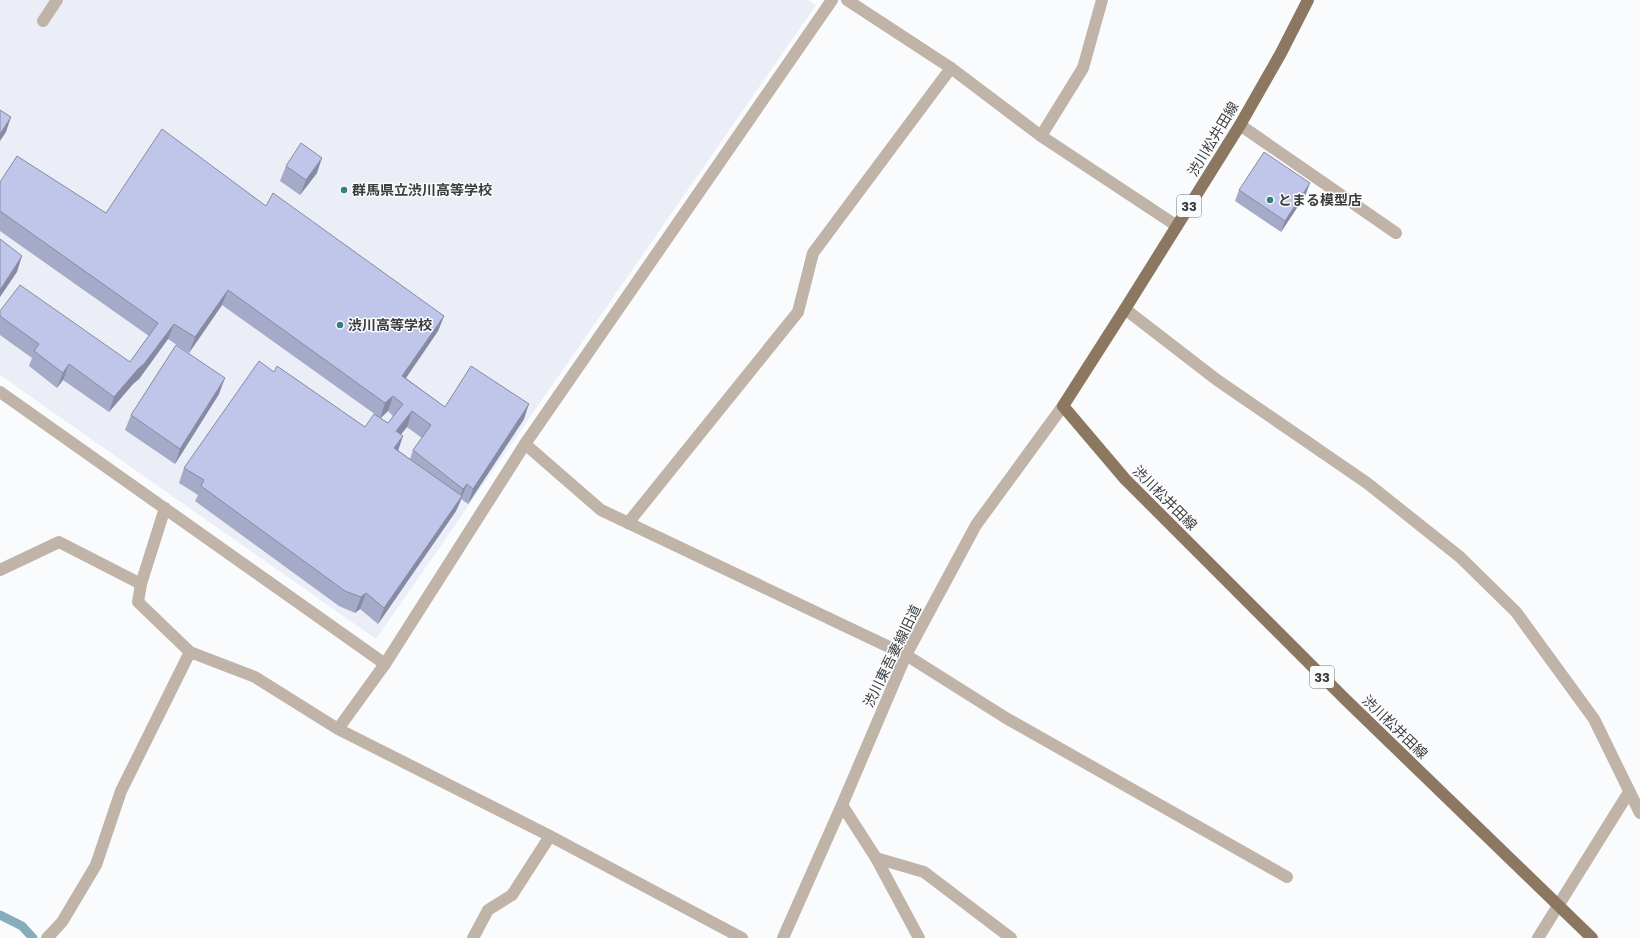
<svg xmlns="http://www.w3.org/2000/svg" width="1640" height="938" font-family="Poppins,'Noto Sans JP',sans-serif">
<style>
.built{fill:#ebedf7}
.lines{fill:none;stroke-linecap:round;stroke-linejoin:round}
.stream{stroke:#85adbc;stroke-width:9}
.minor{stroke:#bfb4a7;stroke-width:12}
.major{stroke:#8c7861;stroke-width:12}
.wall{fill:#a4aac8;fill-rule:evenodd}
.shaded-wall{fill:#868ba3}
.building{fill:#bfc6e9;stroke:#868ba3}
.poi-dot{fill:#377f7d;stroke:#fafbfd;stroke-width:1.5}
.labels{text-anchor:middle;dominant-baseline:central;stroke-width:3;stroke-linejoin:round;paint-order:stroke}
.shield{fill:#fafbfd;stroke:#757577;stroke-width:1}
.shield-label{font-size:13px;font-weight:bold;fill:#3c3c3d}
.street-label{font-size:14px;fill:#3c3c3d;stroke:#fafbfd}
.poi-label{font-size:14px;font-weight:bold;fill:#3c3c3d;stroke:#fafbfd;text-anchor:start}
</style>
<rect width="100%" height="100%" fill="#fafbfd"/>
<polygon class="built" points="0,0 808,0 816,5 376,639 0,375"/>
<g class="lines">
<polyline class="stream" points="0,915 22,926 33,938"/>
<g class="minor">
<polyline points="847,0 951,68 1041,136 1177,226"/>
<polyline points="43,21 57,0"/>
<polyline points="1240,125 1396,233"/>
<polyline points="1041,136 1083,68 1102,0"/>
<polyline points="1125,309 1217,380 1367,483 1460,557 1516,612 1594,719 1640,813"/>
<polyline points="0,392 385,664"/>
<polyline points="525,444 601,510 906,655 1006,718 1287,877"/>
<polyline points="165,508 141,584 138,602 190,652"/>
<polyline points="628,523 798,312 813,253 951,68"/>
<polyline points="0,570 59,542 141,584"/>
<polyline points="338,729 385,664 525,444 832,0"/>
<polyline points="842,805 876,858 919,938"/>
<polyline points="876,858 924,872 1011,938"/>
<polyline points="47,938 62,922 96,865 121,791 190,652 255,677 338,729 550,836 742,938"/>
<polyline points="473,938 488,910 512,895 550,836"/>
<polyline points="783,938 842,805 906,655 976,525 1063,406"/>
<polyline points="1538,938 1629,792"/>
</g>
<polyline class="major" points="1308,0 1281,53 1240,125 1125,309 1063,406 1125,479 1345,699 1592,938"/>
</g>
<g class="wall">
<polygon points="286,166 317,173 300,195 280,181"/>
<path d="M0,182L106,213L266,206L444,316L438,331L406,378L445,407L524,419L468,504L461,499L460,502L456,511L378,624L360,609L355,613L339,606L195,501L198,495L179,483L184,468L274,372L365,427L376,415L222,305L189,353L168,339L139,379L133,384L109,412L63,380L57,388L29,366L32,358L0,335V311L130,362L149,336L0,231ZM388,411L393,416L388,423L380,418ZM407,427L422,438L413,450L410,459L398,450L401,434Z"/>
<polygon points="1239,190 1306,194 1281,232 1235,201"/>
<polygon points="219,394 175,464 125,430 131,415"/>
</g>
<g class="shaded-wall">
<polygon points="11,117 6,132 0,141 0,134"/>
<polygon points="322,158 317,173 300,195 306,180"/>
<polygon points="1310,183 1306,194 1281,232 1285,221"/>
<polygon points="22,256 17,272 0,297 0,290"/>
<polygon points="228,290 222,305 189,353 195,337"/>
<polygon points="444,316 438,331 397,391 402,376"/>
<polygon points="174,324 168,339 139,379 133,384 109,412 114,397"/>
<polygon points="69,364 63,380 57,388 63,373"/>
<polygon points="225,378 219,394 175,464 180,449"/>
<polygon points="393,396 388,411 380,419 385,403"/>
<polygon points="529,404 524,419 468,504 473,489"/>
<polygon points="412,411 407,427 391,447 396,431"/>
<polygon points="403,436 398,451 394,448"/>
<polygon points="467,484 461,499 460,502 456,511 378,624 384,608 459,500 463,489"/>
<polygon points="366,593 360,609 355,613 361,597"/>
</g>
<g class="building">
<polygon points="0,110 11,117 0,134"/>
<polygon points="162,129 266,206 273,193 444,316 402,376 445,407 471,366 529,404 473,489 467,484 463,489 413,450 431,425 412,411 396,431 403,436 394,448 462,496 384,608 366,593 361,597 345,591 201,486 204,480 184,468 259,361 274,372 277,366 365,427 374,414 388,423 403,404 393,396 385,403 228,290 195,337 174,324 144,364 138,369 114,397 69,364 63,373 34,351 39,344 0,316 0,311 20,285 130,362 158,323 0,211 0,182 17,156 106,213"/>
<polygon points="301,143 322,158 306,180 286,166"/>
<polygon points="1264,152 1310,183 1285,221 1239,190"/>
<polygon points="0,239 22,256 0,290"/>
<polygon points="176,345 225,378 180,449 131,415"/>
</g>
<g class="poi-dot">
<circle cx="344" cy="190" r="4"/>
<circle cx="1270" cy="200" r="4"/>
<circle cx="340" cy="325" r="4"/>
</g>
<g class="labels">
<g class="shield">
<rect x="1177" y="195" width="24" height="22" rx="3"/>
<rect x="1310" y="666" width="24" height="22" rx="3"/>
</g>
<g class="shield-label">
<text x="1189" y="206">33</text>
<text x="1322" y="677">33</text>
</g>
<g class="street-label">
<text transform="translate(1213 139) rotate(-59)">渋川松井田線</text>
<text transform="translate(1165 498) rotate(45)">渋川松井田線</text>
<text transform="translate(892 656) rotate(-64)">渋川東吾妻線旧道</text>
<text transform="translate(1395 727) rotate(44)">渋川松井田線</text>
</g>
<g class="poi-label">
<text x="352" y="190">群馬県立渋川高等学校</text>
<text x="1278" y="200">とまる模型店</text>
<text x="348" y="325">渋川高等学校</text>
</g>
</g>
</svg>
